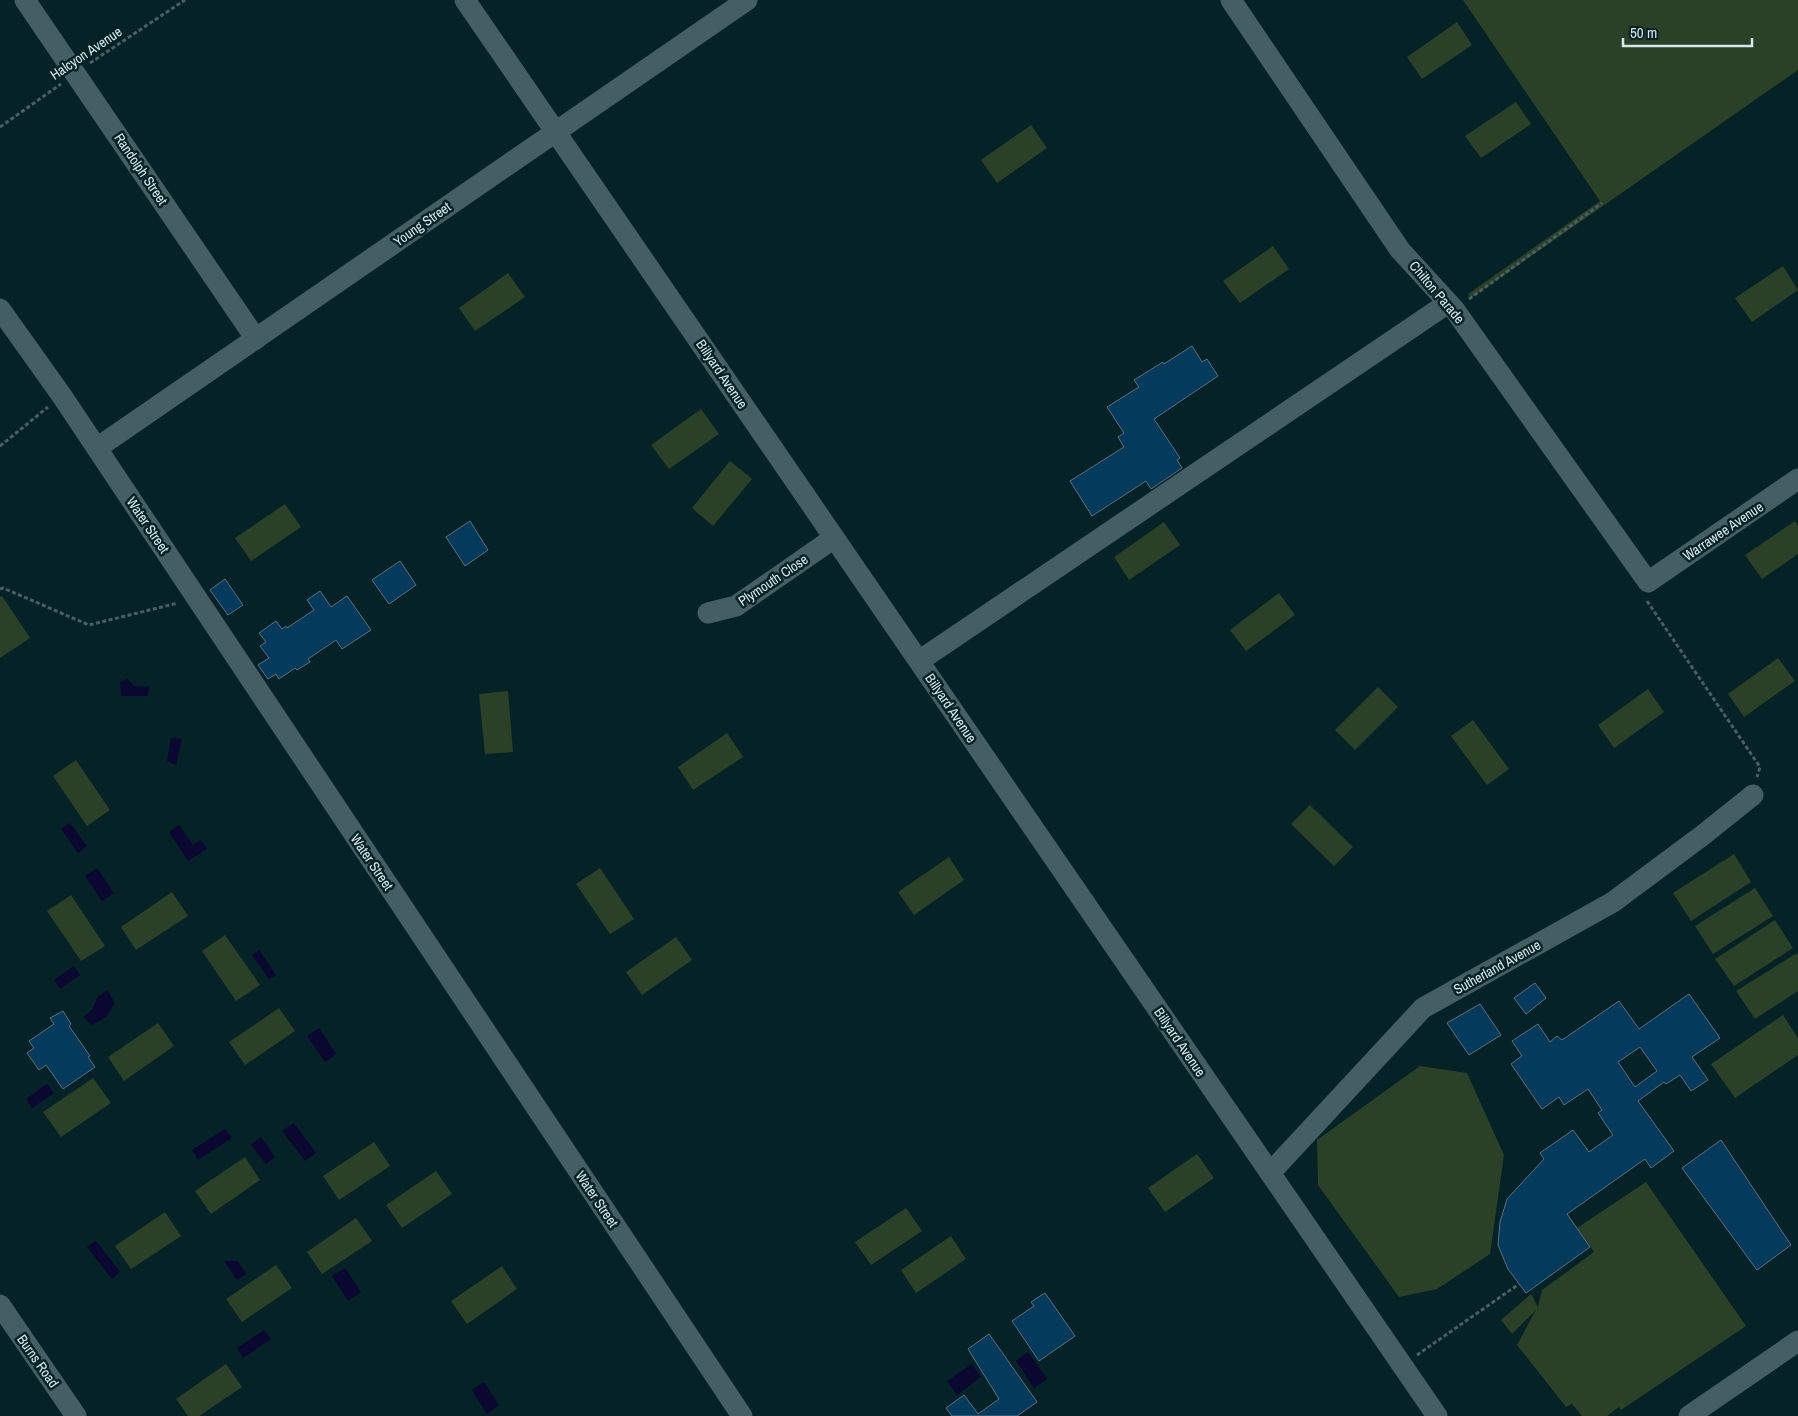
<svg xmlns="http://www.w3.org/2000/svg" width="1798" height="1416" font-family="'Archivo Narrow',sans-serif">
<style>
.green{fill:#2a4128}
.water{fill:#0a0730}
.building{fill:#043a5c;stroke:#5d7081;fill-rule:evenodd}
.lines{fill:none;stroke-linecap:round;stroke-linejoin:round}
.path{stroke:#486064;stroke-width:3;stroke-dasharray:4 2.5;stroke-linecap:butt}
.minor{stroke:#435f64;stroke-width:21}
.labels{text-anchor:middle;dominant-baseline:central;stroke-width:5;stroke-linejoin:round;paint-order:stroke}
.street-label{font-size:14px;fill:#d7e6e9;stroke:#052226}
</style>
<rect width="100%" height="100%" fill="#052226"/>
<g class="green">
<polygon points="1463,0 1798,0 1798,70 1471,298 1468,294 1600,201"/>
<polygon points="1457,22 1472,45 1422,79 1407,57"/>
<polygon points="1516,102 1531,124 1481,158 1465,136"/>
<polygon points="1031,125 1047,148 997,183 981,160"/>
<polygon points="1273,246 1289,269 1240,303 1223,281"/>
<polygon points="1783,266 1798,290 1752,322 1735,298"/>
<polygon points="508,273 525,297 475,331 459,308"/>
<polygon points="701,409 719,434 669,469 651,445"/>
<polygon points="730,461 752,479 713,526 692,508"/>
<polygon points="285,504 301,527 251,561 235,538"/>
<polygon points="1795,521 1798,526 1798,554 1762,579 1745,555"/>
<polygon points="1164,522 1180,545 1129,580 1114,557"/>
<polygon points="1279,593 1295,615 1246,651 1230,630"/>
<polygon points="2,596 30,638 0,658 0,597"/>
<polygon points="1778,658 1795,681 1744,717 1728,694"/>
<polygon points="1378,687 1398,707 1355,750 1335,730"/>
<polygon points="1648,689 1664,712 1614,748 1598,725"/>
<polygon points="508,691 513,752 485,754 479,694"/>
<polygon points="1473,720 1509,769 1487,785 1451,736"/>
<polygon points="727,733 743,757 693,790 678,767"/>
<polygon points="76,760 110,810 87,826 53,776"/>
<polygon points="1310,805 1353,847 1334,866 1291,824"/>
<polygon points="1734,854 1751,882 1691,921 1673,893"/>
<polygon points="949,857 964,880 914,915 898,892"/>
<polygon points="600,868 634,919 610,934 576,884"/>
<polygon points="1755,888 1773,916 1713,954 1695,926"/>
<polygon points="172,892 188,916 136,950 121,927"/>
<polygon points="71,895 105,946 81,961 47,911"/>
<polygon points="1775,920 1793,948 1734,986 1715,959"/>
<polygon points="225,935 260,985 236,1001 202,951"/>
<polygon points="676,937 692,960 642,995 626,972"/>
<polygon points="1797,953 1798,955 1798,991 1755,1019 1736,991"/>
<polygon points="279,1008 295,1031 245,1065 229,1042"/>
<polygon points="1783,1015 1798,1038 1798,1055 1735,1098 1711,1064"/>
<polygon points="158,1023 174,1046 124,1081 108,1057"/>
<polygon points="1420,1066 1467,1073 1504,1155 1490,1254 1437,1289 1399,1297 1318,1185 1317,1140"/>
<polygon points="93,1078 111,1103 61,1137 43,1112"/>
<polygon points="374,1142 390,1166 339,1200 323,1176"/>
<polygon points="1197,1154 1214,1178 1165,1212 1148,1188"/>
<polygon points="245,1157 260,1180 211,1214 195,1191"/>
<polygon points="436,1171 452,1194 402,1228 386,1205"/>
<polygon points="1646,1182 1746,1326 1621,1410 1619,1407 1607,1416 1582,1416 1572,1404 1566,1407 1517,1345 1536,1310 1512,1334 1501,1320 1531,1294 1538,1307 1542,1290 1594,1252 1577,1228"/>
<polygon points="906,1208 922,1231 871,1265 855,1242"/>
<polygon points="165,1212 181,1236 131,1269 115,1246"/>
<polygon points="356,1218 372,1241 322,1274 307,1252"/>
<polygon points="951,1236 966,1259 916,1293 901,1270"/>
<polygon points="276,1265 292,1288 242,1322 226,1299"/>
<polygon points="502,1266 517,1289 467,1324 451,1301"/>
<polygon points="226,1364 242,1387 199,1416 188,1416 176,1399"/>
</g>
<g class="water">
<polygon points="128,679 134,686 150,687 147,696 121,696 120,682"/>
<polygon points="171,738 182,739 176,765 167,761"/>
<polygon points="70,823 87,846 78,853 61,829"/>
<polygon points="179,825 193,845 201,840 207,849 188,861 169,832"/>
<polygon points="97,868 114,893 102,901 85,876"/>
<polygon points="259,950 276,975 269,979 252,955"/>
<polygon points="74,966 80,975 60,989 54,980"/>
<polygon points="107,990 115,1003 106,1017 92,1025 83,1017 92,1010 97,998"/>
<polygon points="319,1028 336,1054 325,1062 307,1036"/>
<polygon points="47,1084 54,1093 32,1108 26,1099"/>
<polygon points="294,1123 316,1153 305,1161 282,1131"/>
<polygon points="225,1129 232,1138 198,1160 192,1150"/>
<polygon points="261,1137 275,1157 266,1164 251,1145"/>
<polygon points="96,1241 120,1272 112,1279 87,1247"/>
<polygon points="224,1261 238,1261 246,1274 237,1280"/>
<polygon points="345,1268 361,1292 348,1301 332,1276"/>
<polygon points="264,1330 271,1339 243,1358 237,1348"/>
<polygon points="1028,1352 1047,1379 1034,1388 1016,1361"/>
<polygon points="972,1364 981,1377 957,1395 947,1381"/>
<polygon points="484,1382 499,1405 487,1414 472,1390"/>
</g>
<g class="building">
<polygon points="1192,346 1202,362 1207,359 1218,376 1154,419 1180,458 1177,460 1182,468 1151,489 1146,481 1092,516 1070,481 1124,447 1118,437 1124,433 1107,407 1139,387 1134,380 1163,362 1164,364"/>
<polygon points="470,521 488,550 465,566 446,537"/>
<polygon points="400,561 416,585 389,604 372,580"/>
<polygon points="225,579 243,605 228,615 210,590"/>
<polygon points="320,591 331,607 347,596 371,630 342,649 336,640 308,659 310,662 297,670 295,668 279,679 276,674 268,679 258,665 269,658 260,646 266,642 259,633 276,621 282,629 286,626 287,628 314,610 307,600"/>
<polygon points="1535,983 1546,998 1526,1014 1514,998"/>
<path d="M1689,994L1720,1038L1692,1057L1708,1080L1691,1091L1680,1075L1666,1084L1664,1082L1638,1101L1674,1151L1651,1168L1645,1159L1567,1214L1590,1247L1526,1293L1508,1269L1498,1245L1500,1222L1507,1199L1544,1159L1540,1153L1573,1130L1589,1152L1613,1135L1598,1113L1602,1110L1588,1089L1564,1105L1559,1097L1542,1109L1511,1064L1522,1056L1512,1041L1538,1024L1550,1042L1557,1036L1562,1040L1619,1001L1639,1029ZM1640,1047L1657,1071L1635,1087L1618,1062Z"/>
<polygon points="1480,1004 1501,1035 1469,1055 1447,1023"/>
<polygon points="63,1011 71,1024 69,1026 90,1056 88,1057 95,1067 63,1089 46,1065 39,1070 27,1053 34,1048 29,1041 54,1024 50,1018"/>
<polygon points="1721,1140 1791,1245 1757,1270 1682,1168"/>
<polygon points="1045,1293 1075,1336 1039,1361 1012,1321 1034,1306 1031,1302"/>
<polygon points="989,1334 1037,1402 1017,1416 952,1416 946,1408 964,1395 978,1414 999,1399 968,1349"/>
</g>
<g class="lines">
<g class="path">
<polyline points="90,63 185,0"/>
<polyline points="0,127 61,84"/>
<polyline points="1469,299 1602,203"/>
<polyline points="0,446 48,407"/>
<polyline points="0,589 3,588 89,625 178,603"/>
<polyline points="1647,601 1760,767 1757,777"/>
<polyline points="1417,1355 1519,1284"/>
</g>
<g class="minor">
<polyline points="25,0 256,339"/>
<polyline points="465,0 1437,1416"/>
<polyline points="1231,0 1400,250 1454,309 1648,582 1798,479"/>
<polyline points="0,309 62,396 742,1416"/>
<polyline points="97,448 747,0"/>
<polyline points="708,613 736,606 834,538"/>
<polyline points="919,661 1448,303"/>
<polyline points="1270,1173 1423,1008 1613,902 1703,835 1753,795"/>
<polyline points="0,1305 76,1416"/>
<polyline points="1689,1416 1798,1341"/>
</g>
</g>
<g class="labels">
<g class="street-label">
<text transform="translate(86 53) rotate(-34)">Halcyon Avenue</text>
<text transform="translate(141 169) rotate(56)">Randolph Street</text>
<text transform="translate(422 224) rotate(-35)">Young Street</text>
<text transform="translate(1437 292) rotate(50)">Chilton Parade</text>
<text transform="translate(722 374) rotate(56)">Billyard Avenue</text>
<text transform="translate(148 525) rotate(56)">Water Street</text>
<text transform="translate(1723 531) rotate(-34)">Warrawee Avenue</text>
<text transform="translate(773 580) rotate(-34)">Plymouth Close</text>
<text transform="translate(951 708) rotate(56)">Billyard Avenue</text>
<text transform="translate(372 862) rotate(56)">Water Street</text>
<text transform="translate(1497 967) rotate(-29)">Sutherland Avenue</text>
<text transform="translate(1180 1042) rotate(56)">Billyard Avenue</text>
<text transform="translate(597 1199) rotate(56)">Water Street</text>
<text transform="translate(38 1361) rotate(55)">Burns Road</text>
</g>
</g>
<path d="M1623 38v8h129v-8" fill="none" stroke="#d7e6e9" stroke-width="2.5"/>
<text x="1630" y="38" font-size="15" fill="#d7e6e9" stroke="#052226" stroke-width="4" paint-order="stroke">50 m</text>
</svg>
